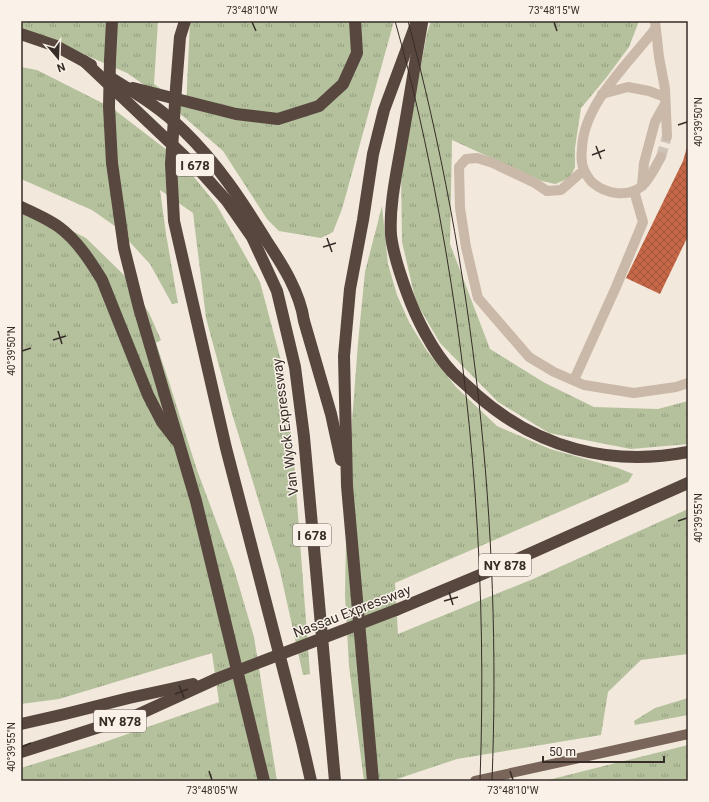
<svg xmlns="http://www.w3.org/2000/svg" width="709" height="802" font-family="Roboto,sans-serif">
<style>
.grass{fill:url(#grass-tufts)}
.building{fill:url(#building-cross-hatch)}
.lines{fill:none;stroke-linecap:round;stroke-linejoin:round}
.minor-tunnel{stroke:#cdc3b8;stroke-width:10;stroke-dasharray:10 5;stroke-linecap:butt}
.minor{stroke:#cab8a8;stroke-width:10}
.major{stroke:#796559;stroke-width:10}
.highway{stroke:#58473f;stroke-width:12}
.tram{stroke:#372d28;stroke-width:1}
.highway-bridge{stroke:#58473f;stroke-width:12}
.ticks{fill:none;stroke:#372d28;stroke-width:1.5}
.labels{text-anchor:middle;dominant-baseline:central;stroke-width:3;stroke-linejoin:round;paint-order:stroke}
.shield{fill:#faf2e9;stroke:#726862;stroke-width:1}
.shield-label{font-size:13px;font-weight:bold;fill:#372d28}
.street-label{font-size:14px;fill:#372d28;stroke:#faf2e9}
.neatline{fill:none;stroke:#372d28;stroke-width:1.5}
.ticks-label{font-size:10px;text-anchor:middle;fill:#372d28}
</style>
<defs>
<pattern id="grass-tufts" width="24" height="20" patternUnits="userSpaceOnUse"><rect width="24" height="20" fill="#b4c19c"/><path d="M3 7l-1-3M5 7V3M7 7l1-3M15 17l-1-3M17 17v-4M19 17l1-3" fill="none" stroke="#939d7f"/></pattern>
<pattern id="building-cross-hatch" width="8" height="8" patternUnits="userSpaceOnUse"><rect width="8" height="8" fill="#c66847"/><path d="M0 0l8 8M0 8l8-8" fill="none" stroke="#a2563b"/></pattern>
</defs>
<rect width="100%" height="100%" fill="#f2e8dc"/>
<g class="grass">
<polygon points="21,21 158,21 154,84 186,108 190,21 394,21 342,209 333,232 321,238 279,231 267,219 223,151 160,96 127,73 21,27"/>
<polygon points="431,21 639,21 629,47 606,78 581,108 575,148 575,167 570,178 555,184 542,181 452,140 450,244 490,349 545,383 594,407 658,409 688,401 688,444 631,449 549,433 498,402 440,343 416,302 402,242 401,170 427,33"/>
<polygon points="21,67 37,70 112,108 180,160 216,204 260,282 284,372 294,462 310,674 303,675 280,571 231,410 206,318 193,213 160,190 166,234 178,303 172,304 150,264 127,239 129,236 92,210 21,179"/>
<polygon points="382,206 388,264 397,295 410,324 427,351 456,387 497,426 550,449 618,468 633,474 628,482 395,583 398,634 533,579 688,509 688,654 641,660 608,692 601,735 457,759 391,781 364,781 349,666 345,595 347,487 358,343 365,272"/>
<polygon points="21,207 25,207 86,238 127,278 149,313 161,340 156,343 168,379 197,470 234,569 254,637 277,781 21,781 21,768 99,744 219,702 212,653 59,699 21,704"/>
<polygon points="688,698 688,715 635,725 634,721 655,708"/>
<polygon points="688,745 688,781 544,781"/>
</g>
<polygon class="building" points="687,147 688,236 660,294 626,278 683,161"/>
<g class="lines">
<polyline class="minor-tunnel" points="661,157 667,136"/>
<g class="minor">
<polyline points="655,21 659,57 665,89 667,136"/>
<path d="M655,29C629,63 583,104 582,149C581,157 581,163 584,170L561,190L547,191L535,183L493,163L477,158L466,159L459,167L460,208L466,247L478,298L529,357L554,372L584,385L634,393L676,387L688,383"/>
<polyline points="602,94 628,87 649,91 665,97"/>
<path d="M584,170C586,174 589,180 593,183C606,194 628,198 642,186C650,179 655,167 661,157"/>
<polyline points="642,186 644,163 655,122 665,104"/>
<polyline points="574,380 616,287 643,222 634,191"/>
</g>
<polyline class="major" points="475,781 688,734"/>
<g class="highway">
<path d="M422,23C415,63 409,102 402,141C397,171 389,205 391,235C393,254 400,274 407,293C416,318 433,352 452,372C460,380 469,387 477,395C537,448 610,467 688,452"/>
<polyline points="21,34 56,46 91,65"/>
<polyline points="110,60 112,21"/>
<polyline points="84,61 201,172 227,201 252,237 277,291 295,367 304,437 335,781"/>
<path d="M108,76C134,92 162,109 184,131C217,163 242,201 266,240C282,264 300,292 304,321L331,414L341,460"/>
<polyline points="133,88 236,114 278,119 319,106 343,84 357,53 355,21"/>
<polyline points="176,88 180,37 185,21"/>
<polyline points="112,163 124,248 139,308 196,501 264,781"/>
<polyline points="171,164 174,221 226,448 302,742 311,781"/>
<path d="M21,207C34,213 48,219 59,227C77,240 91,262 102,280L148,395L162,422L176,440"/>
<polyline points="396,610 504,565 688,483"/>
<polyline points="21,724 65,714 129,698 193,684"/>
<polyline points="21,752 137,715 216,679"/>
<polyline points="373,781 347,486 344,356 350,289 363,220 373,154 384,110 417,21"/>
</g>
<g class="tram">
<path d="M395,21C413,84 427,148 439,213C474,400 487,591 480,781"/>
<path d="M408,21C474,268 502,526 492,781"/>
</g>
<g class="highway-bridge">
<polyline points="110,60 109,107 112,163"/>
<polyline points="171,164 176,88"/>
<polyline points="216,679 396,610"/>
</g>
</g>
<path class="ticks" d="M252,22L256,31M554,22L557,31M678,125L687,122M596,146L601,159M592,155L605,150M327,238L332,252M323,247L336,243M58,331L62,344M53,340L66,336M22,351L31,348M678,521L687,518M449,592L453,605M444,601L458,597M179,685L184,698M175,694L188,689M22,747L31,743M209,771L212,780M510,771L513,780"/>
<g class="labels">
<g class="shield">
<rect x="176" y="154" width="38" height="22" rx="3"/>
<rect x="293" y="524" width="38" height="22" rx="3"/>
<rect x="479" y="554" width="52" height="22" rx="3"/>
<rect x="94" y="710" width="52" height="22" rx="3"/>
</g>
<g class="shield-label">
<text x="195" y="165">I 678</text>
<text x="312" y="535">I 678</text>
<text x="505" y="565">NY 878</text>
<text x="120" y="721">NY 878</text>
</g>
<g class="street-label">
<text transform="translate(285 427) rotate(-97)">Van Wyck Expressway</text>
<text transform="translate(352 611) rotate(-21)">Nassau Expressway</text>
</g>
</g>
<rect width="709" height="802" fill="none" stroke="#faf2e9" stroke-width="44"/>
<g transform="translate(58 58) rotate(161)" stroke="#faf2e9" stroke-width="3" paint-order="stroke">
<path d="M0-3L7 15L0 10L-7 15Z" fill="#372d28"/>
<text y="-6" font-size="11" font-weight="bold" text-anchor="middle" fill="#372d28">N</text>
</g>
<path d="M543 756v6h121v-6" fill="none" stroke="#372d28" stroke-width="2"/>
<text x="549" y="756" font-size="12" fill="#372d28" stroke="#faf2e9" stroke-width="3" paint-order="stroke">50 m</text>
<rect x="22" y="22" width="665" height="758" class="neatline"/>
<g class="ticks-label">
<text x="252" y="14">73°48'10"W</text>
<text x="554" y="14">73°48'15"W</text>
<text transform="translate(698 122) rotate(-90)" y="4">40°39'50"N</text>
<text transform="translate(11 351) rotate(-90)" y="4">40°39'50"N</text>
<text transform="translate(698 518) rotate(-90)" y="4">40°39'55"N</text>
<text transform="translate(11 747) rotate(-90)" y="4">40°39'55"N</text>
<text x="212" y="794">73°48'05"W</text>
<text x="513" y="794">73°48'10"W</text>
</g>
</svg>
